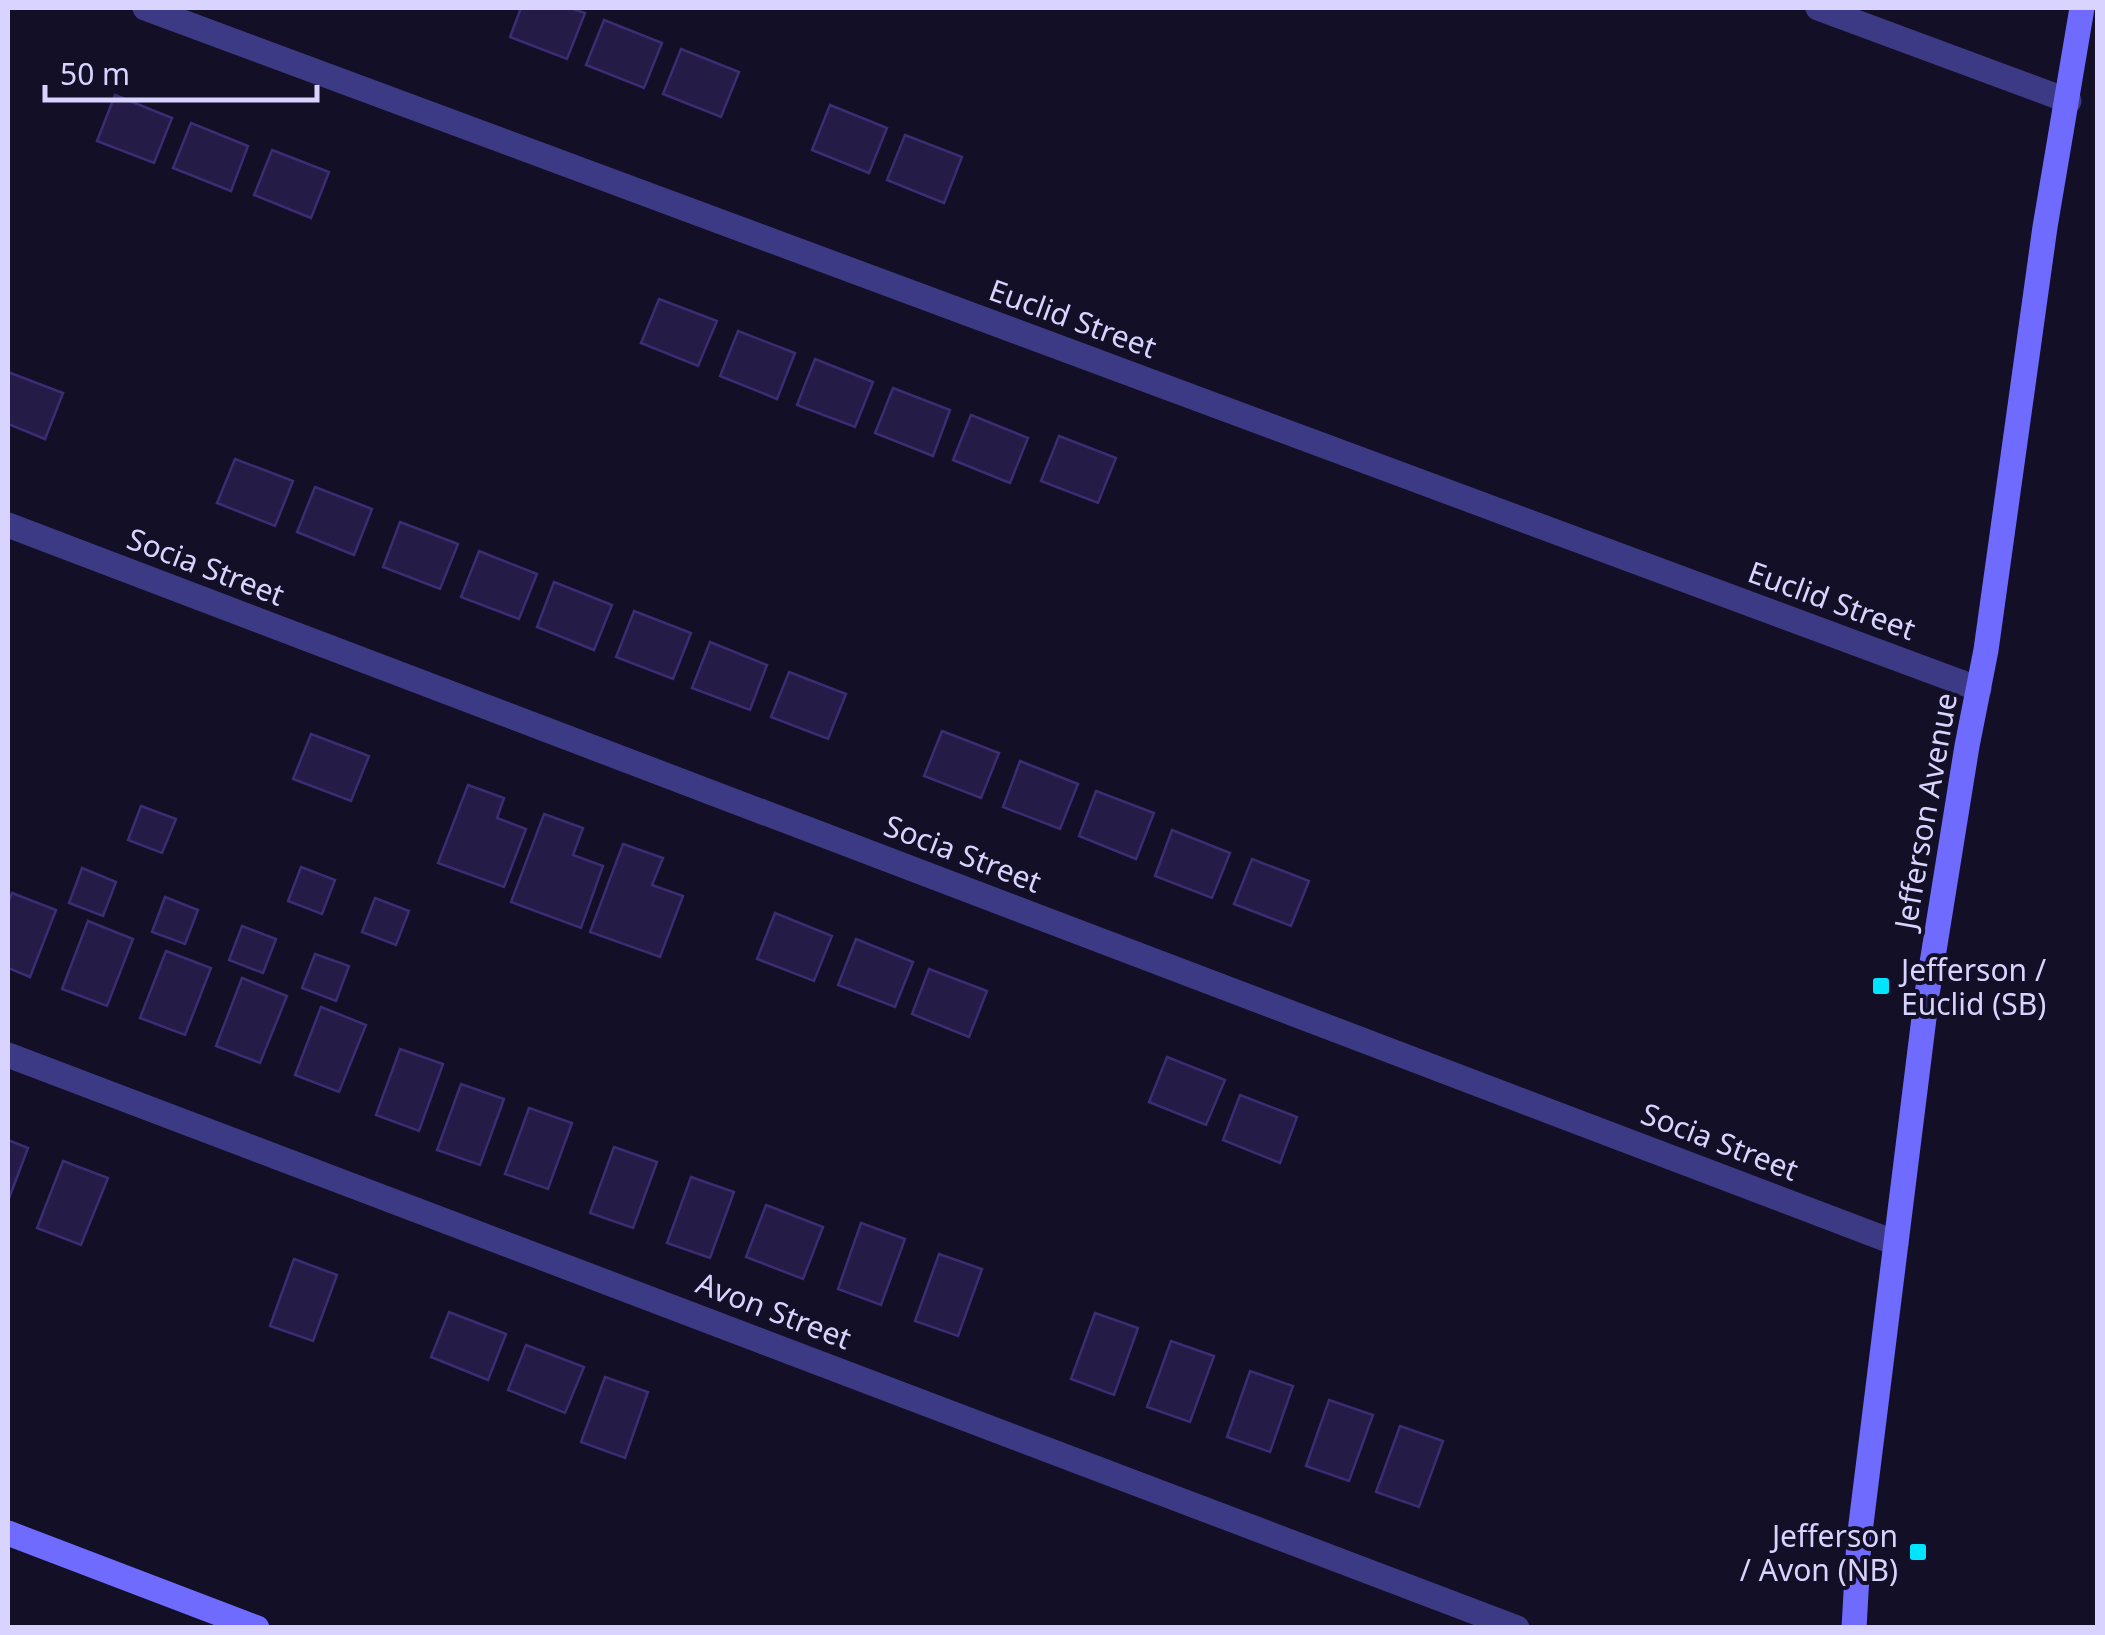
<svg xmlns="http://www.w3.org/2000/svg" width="2105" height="1635" font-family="'Noto Sans',sans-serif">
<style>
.building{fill:#241b47;stroke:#3b2d73;stroke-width:2.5}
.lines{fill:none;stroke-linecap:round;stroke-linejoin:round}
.street{stroke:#3d3a85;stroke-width:25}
.secondary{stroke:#6f6bff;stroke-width:25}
.poi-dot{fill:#00e5ff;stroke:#130f26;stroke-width:4}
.labels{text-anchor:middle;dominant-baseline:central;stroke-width:8;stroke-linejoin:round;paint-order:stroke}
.street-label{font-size:30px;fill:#d9d4ff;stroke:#130f26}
.poi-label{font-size:30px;fill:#d9d4ff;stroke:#130f26;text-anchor:start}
</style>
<rect width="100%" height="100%" fill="#130f26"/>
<g class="building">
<polygon points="521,8 570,8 585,13 567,59 510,37"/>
<polygon points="604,20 662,43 644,88 586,65"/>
<polygon points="681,49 739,72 721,117 663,94"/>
<polygon points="115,95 172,118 154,163 97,141"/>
<polygon points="830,105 887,128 869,173 812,150"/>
<polygon points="191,123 248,146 231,191 173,168"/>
<polygon points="905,135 962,157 944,203 887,180"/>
<polygon points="272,150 329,172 311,218 254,195"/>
<polygon points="659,299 717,321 698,366 641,343"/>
<polygon points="738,331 795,353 777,399 720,376"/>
<polygon points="815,359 873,382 855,427 797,405"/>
<polygon points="8,372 63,393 45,439 8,424"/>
<polygon points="893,388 950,410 933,456 875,433"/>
<polygon points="971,415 1028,438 1010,483 953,460"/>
<polygon points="1059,436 1116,458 1098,503 1041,481"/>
<polygon points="235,459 293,481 275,526 217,503"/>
<polygon points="315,487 372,509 354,555 297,532"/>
<polygon points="400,522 458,544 440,589 383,567"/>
<polygon points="479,551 537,574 519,619 461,597"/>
<polygon points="554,582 612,605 594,650 537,627"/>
<polygon points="634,611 691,633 673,679 616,657"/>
<polygon points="710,642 767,665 750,710 692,688"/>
<polygon points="789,672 846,694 828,739 771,717"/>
<polygon points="942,731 999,753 981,798 924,776"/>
<polygon points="311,734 369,756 351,801 293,779"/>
<polygon points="1020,761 1078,784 1060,829 1003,807"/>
<polygon points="468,785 504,798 497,818 526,829 504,887 438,863"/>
<polygon points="1096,791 1154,813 1136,859 1079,836"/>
<polygon points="141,806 176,819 162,853 128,840"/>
<polygon points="544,814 583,828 573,855 603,866 581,928 511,902"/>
<polygon points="1172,830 1230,853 1212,898 1155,876"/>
<polygon points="623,844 663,858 652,885 683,896 660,957 590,932"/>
<polygon points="1252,859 1309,881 1291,926 1234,904"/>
<polygon points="301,867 335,880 322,914 288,901"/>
<polygon points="82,868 116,882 103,916 69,903"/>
<polygon points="12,893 56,910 30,977 8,968 8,903"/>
<polygon points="165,897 198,910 185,944 152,932"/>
<polygon points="375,898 409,911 396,945 362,932"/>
<polygon points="775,913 832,936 814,981 757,959"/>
<polygon points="88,921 133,939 107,1006 62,989"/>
<polygon points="242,926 276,939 263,973 229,960"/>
<polygon points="856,939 913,962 895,1007 838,985"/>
<polygon points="166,951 211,968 185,1035 140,1018"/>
<polygon points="315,954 349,966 336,1001 302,988"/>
<polygon points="929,969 987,991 969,1037 912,1014"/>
<polygon points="242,978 287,996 260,1063 216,1046"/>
<polygon points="321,1007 366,1025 339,1092 295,1075"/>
<polygon points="400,1049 443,1064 419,1131 376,1115"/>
<polygon points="1167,1057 1225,1080 1206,1125 1149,1102"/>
<polygon points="461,1084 504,1099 480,1165 437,1150"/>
<polygon points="1240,1095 1297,1117 1280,1163 1223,1140"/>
<polygon points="529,1108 572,1123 548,1189 505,1174"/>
<polygon points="8,1140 28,1148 8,1201"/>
<polygon points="614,1147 657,1162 633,1228 590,1213"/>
<polygon points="63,1161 108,1178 81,1245 37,1228"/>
<polygon points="691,1177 734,1192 710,1258 667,1243"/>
<polygon points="766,1205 823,1227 803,1279 746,1257"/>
<polygon points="861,1223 905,1239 881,1305 838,1289"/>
<polygon points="939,1254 982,1269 958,1336 915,1321"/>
<polygon points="294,1259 337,1275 313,1341 270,1326"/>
<polygon points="449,1312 506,1334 488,1380 431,1357"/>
<polygon points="1095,1313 1138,1328 1114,1395 1071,1379"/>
<polygon points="1171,1341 1214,1356 1190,1422 1147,1407"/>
<polygon points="526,1345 584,1367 565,1413 508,1390"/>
<polygon points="1250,1371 1293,1386 1270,1452 1227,1437"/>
<polygon points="605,1377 648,1392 625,1458 581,1442"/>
<polygon points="1329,1400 1373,1415 1349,1481 1306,1466"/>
<polygon points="1400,1426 1443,1441 1419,1507 1376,1492"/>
</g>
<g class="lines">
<g class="street">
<polyline points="145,8 1979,689"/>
<polyline points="1818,8 2069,101"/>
<polyline points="8,525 1896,1243"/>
<polyline points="8,1055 1517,1628"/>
</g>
<g class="secondary">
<polyline points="8,1533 257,1628"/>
<polyline points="1854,1628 1859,1540 1927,994 1967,746 1986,650 2045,227 2082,8"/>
</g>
</g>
<g class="poi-dot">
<rect x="1871" y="976" width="20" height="20" rx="5"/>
<rect x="1908" y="1542" width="20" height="20" rx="5"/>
</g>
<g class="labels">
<g class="street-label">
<text transform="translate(1073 318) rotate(20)">Euclid Street</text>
<text transform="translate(206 566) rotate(21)">Socia Street</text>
<text transform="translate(1832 600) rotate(20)">Euclid Street</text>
<text transform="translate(1925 811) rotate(-80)">Jefferson Avenue</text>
<text transform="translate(963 853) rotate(21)">Socia Street</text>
<text transform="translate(1720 1141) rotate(21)">Socia Street</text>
<text transform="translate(774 1310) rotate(21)">Avon Street</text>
</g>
<g class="poi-label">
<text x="1901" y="969">Jefferson /<tspan x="1901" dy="34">Euclid (SB)</tspan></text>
<text x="1898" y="1535" text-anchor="end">Jefferson<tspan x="1898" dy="34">/ Avon (NB)</tspan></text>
</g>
</g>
<rect width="2105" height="1635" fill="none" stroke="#d9d4ff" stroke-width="20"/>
<path d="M45 85v15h272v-15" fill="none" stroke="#d9d4ff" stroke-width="5"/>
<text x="60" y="85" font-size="30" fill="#d9d4ff" stroke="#130f26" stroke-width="8" paint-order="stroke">50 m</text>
</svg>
